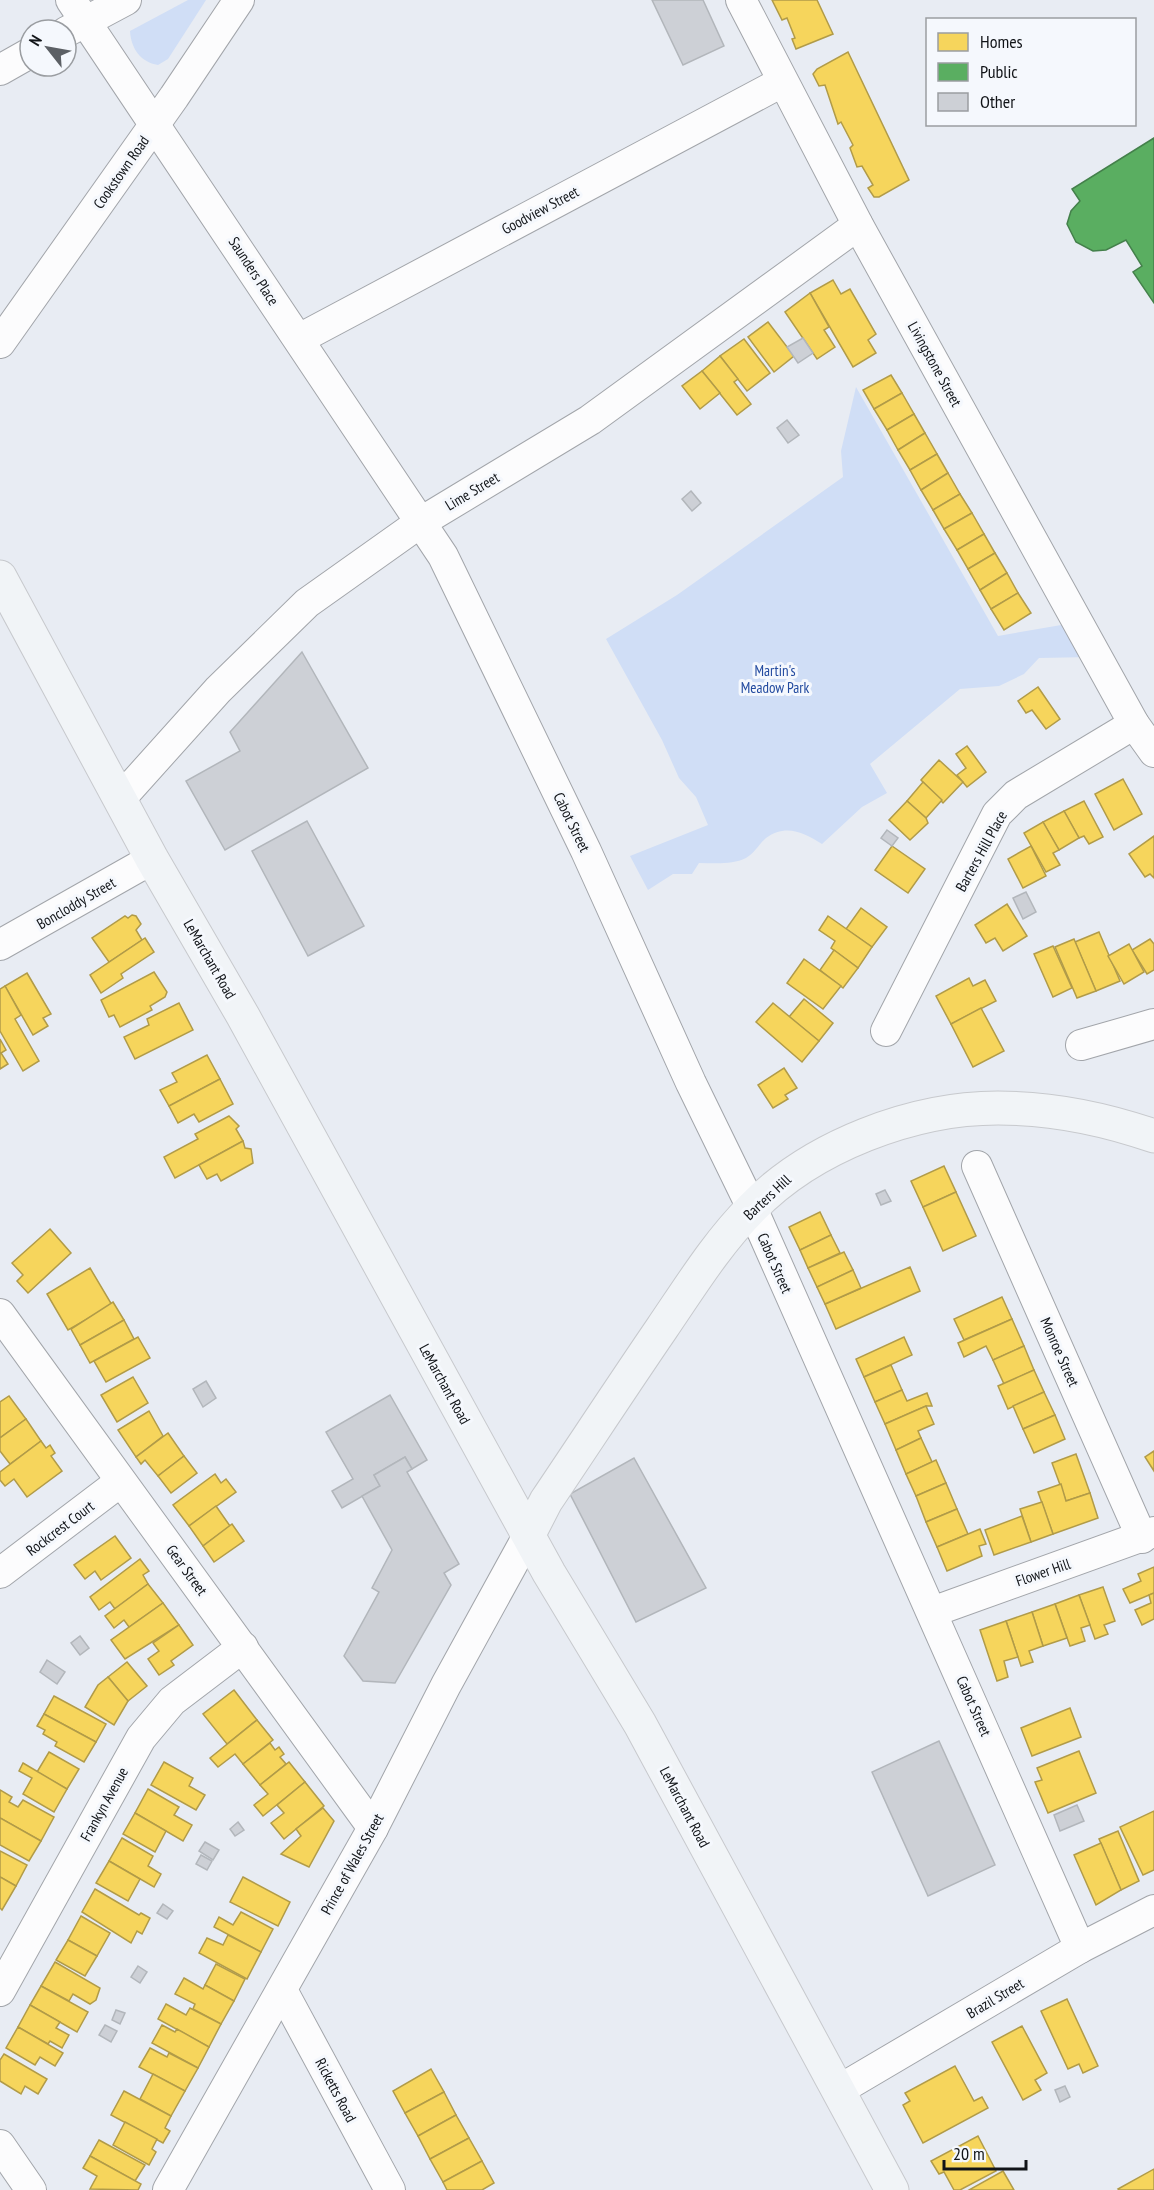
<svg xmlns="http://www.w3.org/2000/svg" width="1154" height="2190" font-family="'PT Sans Narrow',sans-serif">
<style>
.green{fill:#d0def6}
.homes{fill:#f6d55c;stroke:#b19b48;stroke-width:1.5}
.public{fill:#5aae61;stroke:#44804b;stroke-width:1.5}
.building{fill:#cdd0d6;stroke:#b2b6bb;stroke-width:1.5}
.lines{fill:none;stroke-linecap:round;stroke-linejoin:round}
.minor-casing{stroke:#a2a5aa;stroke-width:32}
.major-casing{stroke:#c7c9cd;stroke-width:35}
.minor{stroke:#fcfcfd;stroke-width:30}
.major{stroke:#f1f4f7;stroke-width:33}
.labels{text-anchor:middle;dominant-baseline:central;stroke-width:6;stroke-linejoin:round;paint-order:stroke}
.street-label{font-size:15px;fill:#111418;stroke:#f5f8fd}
.park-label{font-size:15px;fill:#224a9f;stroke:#f5f8fd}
</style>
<rect width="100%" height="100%" fill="#e8ecf3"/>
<g class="green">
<path d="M188,0H206L168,59L158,65C140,62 131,48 130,31Z"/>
<path d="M856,387L998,636L1067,624L1092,657L1039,658L1024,674L999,686L960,689L870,764L887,793L862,807L822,844C805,833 786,823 766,838C759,844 755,853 746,858C732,865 715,863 699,863L692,874H673L648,890L630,856L708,825L696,797L679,778L662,740L606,639L677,595L843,477L841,451Z"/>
</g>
<g class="homes">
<polygon points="772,0 817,0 833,34 796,49 792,39 795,38 787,18 782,20"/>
<polygon points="848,52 909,180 879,197 874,197 868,188 873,185 862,166 857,167 850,148 853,145 841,122 838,124 825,85 819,86 813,74 817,69"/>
<polygon points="833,280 841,294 850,289 876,334 868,340 876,353 853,367 810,293"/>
<polygon points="810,293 829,327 824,330 835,347 817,359 785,312"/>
<polygon points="768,322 794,356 774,372 748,337"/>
<polygon points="744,339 770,373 747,391 720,356"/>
<polygon points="720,356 738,379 734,382 751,404 737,415 702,371"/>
<polygon points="702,371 720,393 700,409 682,386"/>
<polygon points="891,375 902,393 874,409 863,390"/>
<polygon points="902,393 914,414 887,430 874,409"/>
<polygon points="914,414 925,433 898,450 887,430"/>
<polygon points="925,433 937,454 910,470 898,450"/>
<polygon points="937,454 948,473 921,490 910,470"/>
<polygon points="948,473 960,494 933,510 921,490"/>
<polygon points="960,494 972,513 944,529 933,510"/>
<polygon points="972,513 984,534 957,550 944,529"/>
<polygon points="984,534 995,553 968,569 957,550"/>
<polygon points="995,553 1007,573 980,590 968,569"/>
<polygon points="1007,573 1018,593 991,609 980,590"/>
<polygon points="1018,593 1031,613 1004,630 991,609"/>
<polygon points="1038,687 1060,719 1046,729 1032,710 1026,713 1018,701"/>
<polygon points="967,746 986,772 967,787 957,775 966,768 956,754"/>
<polygon points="939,760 963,782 943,803 921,780"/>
<polygon points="1123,779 1142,814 1114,830 1095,794"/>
<polygon points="923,782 942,800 926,818 907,801"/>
<polygon points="907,801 926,818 928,823 910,840 889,820"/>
<polygon points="1084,801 1103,837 1089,844 1084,836 1079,838 1064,811"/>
<polygon points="1064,811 1079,838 1059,850 1043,822"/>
<polygon points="1043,822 1059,850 1053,853 1060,865 1046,872 1024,833"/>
<polygon points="1154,836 1154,878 1150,874 1145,877 1129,854"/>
<polygon points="892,846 925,869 908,893 875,870"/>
<polygon points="1031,846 1046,876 1023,888 1008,859"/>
<polygon points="1007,904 1027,936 1003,951 995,938 986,943 975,925"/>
<polygon points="861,908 887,927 872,947 846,929"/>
<polygon points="132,915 136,916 141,924 136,930 142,940 109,962 92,938 125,916 128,918"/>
<polygon points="828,916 872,947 858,968 831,948 835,941 819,930"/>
<polygon points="1099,932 1120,981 1096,991 1075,942"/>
<polygon points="145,938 154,952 121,974 123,978 101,993 90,975"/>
<polygon points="1074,939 1096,991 1077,998 1055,947"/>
<polygon points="1150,939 1154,944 1154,970 1147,974 1132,950"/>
<polygon points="1129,944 1144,972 1124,984 1108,956"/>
<polygon points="1053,946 1072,988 1053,997 1034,954"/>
<polygon points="834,950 858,968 843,988 820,970"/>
<polygon points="804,959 841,986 823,1009 787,983"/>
<polygon points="154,972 167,992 165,997 150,1006 152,1010 120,1027 114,1015 109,1017 101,1000"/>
<polygon points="27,973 51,1014 43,1018 48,1026 33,1035 5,986"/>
<polygon points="969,978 973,986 985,980 996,1001 951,1024 936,996"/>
<polygon points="5,986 21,1015 15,1019 39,1061 23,1071 0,1031 0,989"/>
<polygon points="804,999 833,1023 819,1041 789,1017"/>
<polygon points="179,1003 193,1030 135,1059 124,1037 149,1025 147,1019"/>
<polygon points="773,1003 819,1041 802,1062 756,1022"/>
<polygon points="981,1008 1004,1051 973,1067 951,1024"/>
<polygon points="0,1039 6,1050 1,1053 8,1064 0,1069"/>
<polygon points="207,1055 220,1079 169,1106 160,1090 177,1082 172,1073"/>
<polygon points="784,1068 797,1088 785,1095 788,1099 773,1108 758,1085"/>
<polygon points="220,1079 233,1104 199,1122 194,1114 178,1123 169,1106"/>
<polygon points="229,1116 239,1126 236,1129 243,1141 175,1178 164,1157 198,1139 195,1134"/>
<polygon points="243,1141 245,1148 251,1149 253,1163 221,1181 217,1174 207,1179 199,1165"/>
<polygon points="944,1166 956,1192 923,1207 911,1181"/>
<polygon points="956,1192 976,1236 943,1251 923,1207"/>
<polygon points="820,1212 831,1235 800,1250 789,1227"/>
<polygon points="50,1229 71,1253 28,1293 17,1281 23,1275 12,1263"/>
<polygon points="831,1235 840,1253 808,1268 800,1250"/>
<polygon points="844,1252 853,1270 817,1287 808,1268"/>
<polygon points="910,1267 920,1291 836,1329 825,1304"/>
<polygon points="90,1268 112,1305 68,1330 47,1294"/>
<polygon points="853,1270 861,1288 825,1304 817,1287"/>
<polygon points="1002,1297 1012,1319 964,1340 954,1319"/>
<polygon points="113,1302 124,1320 80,1345 71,1329"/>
<polygon points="1012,1319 1024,1346 993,1360 986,1346 964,1357 958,1343"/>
<polygon points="124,1320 134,1339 90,1363 80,1345"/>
<polygon points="138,1337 150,1358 106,1382 94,1361"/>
<polygon points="904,1337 912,1355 864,1377 856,1359"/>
<polygon points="1024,1346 1034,1370 1004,1384 993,1360"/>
<polygon points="891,1365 902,1390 875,1402 864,1377"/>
<polygon points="1034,1370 1044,1392 1008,1409 998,1386"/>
<polygon points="133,1377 148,1403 117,1422 101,1395"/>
<polygon points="902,1390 907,1401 927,1393 932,1406 926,1406 885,1424 875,1402"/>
<polygon points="1044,1392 1055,1415 1023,1429 1013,1406"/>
<polygon points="9,1396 26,1419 0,1438 0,1402"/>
<polygon points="926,1406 934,1424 918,1431 921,1438 896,1450 885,1424"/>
<polygon points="149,1411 163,1436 136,1457 118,1430"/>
<polygon points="1055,1415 1065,1439 1034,1453 1023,1429"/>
<polygon points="26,1419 41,1441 10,1464 0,1451 0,1438"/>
<polygon points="168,1433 184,1456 158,1476 145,1460 141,1464 136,1457"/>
<polygon points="921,1438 932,1462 906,1474 896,1450"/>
<polygon points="41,1441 46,1448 50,1445 55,1453 51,1456 62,1471 27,1497 14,1479 5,1486 0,1480 0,1472"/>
<polygon points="1154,1451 1154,1471 1145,1457"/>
<polygon points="1076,1454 1090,1493 1066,1501 1052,1463"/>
<polygon points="184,1456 197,1473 171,1493 158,1476"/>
<polygon points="936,1460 946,1483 916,1496 906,1474"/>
<polygon points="215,1474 221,1483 226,1479 236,1492 189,1526 173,1505"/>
<polygon points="946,1483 957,1509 926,1522 916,1496"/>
<polygon points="1061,1484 1066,1501 1090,1493 1098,1518 1053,1534 1038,1492"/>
<polygon points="1042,1502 1053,1534 1031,1542 1020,1509"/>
<polygon points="216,1506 230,1526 203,1546 189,1526"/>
<polygon points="957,1509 968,1534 937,1547 926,1522"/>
<polygon points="1022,1516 1031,1542 994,1555 985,1530"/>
<polygon points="232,1524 244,1541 214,1562 203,1546"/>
<polygon points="980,1529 986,1544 979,1546 982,1556 947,1571 937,1547"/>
<polygon points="115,1536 131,1558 101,1580 95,1571 85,1579 74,1565"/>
<polygon points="140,1559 149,1571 143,1575 148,1584 115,1609 110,1602 99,1610 90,1597"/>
<polygon points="1154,1567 1154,1593 1130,1603 1123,1589 1141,1581 1138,1574"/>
<polygon points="148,1584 163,1603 129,1627 124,1620 114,1628 105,1616"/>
<polygon points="1103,1587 1115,1621 1104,1625 1108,1634 1095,1639 1079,1595"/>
<polygon points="1154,1593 1154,1619 1142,1625 1135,1610 1151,1603 1149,1595"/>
<polygon points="1079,1595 1090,1625 1081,1628 1085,1641 1070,1646 1055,1604"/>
<polygon points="163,1603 179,1625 125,1659 111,1640"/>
<polygon points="1055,1604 1067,1638 1043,1646 1032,1612"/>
<polygon points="1032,1612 1043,1646 1029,1651 1033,1662 1021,1666 1006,1621"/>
<polygon points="1006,1621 1018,1657 1004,1661 1008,1677 997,1681 980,1630"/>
<polygon points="179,1625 193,1645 171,1661 174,1665 159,1675 148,1659 159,1651 153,1643"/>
<polygon points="127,1662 147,1686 128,1701 108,1677"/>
<polygon points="108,1677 128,1701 114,1725 85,1707 98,1685"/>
<polygon points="234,1690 257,1720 227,1744 203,1714"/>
<polygon points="54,1696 106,1724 96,1742 44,1714"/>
<polygon points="1070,1708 1081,1737 1032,1756 1021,1728"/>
<polygon points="44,1714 96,1742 84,1762 55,1746 57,1742 43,1734 45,1730 37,1726"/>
<polygon points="257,1720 273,1740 243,1764 235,1754 218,1767 210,1758"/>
<polygon points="270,1743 275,1750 279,1747 284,1754 280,1757 286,1764 260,1785 243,1764"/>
<polygon points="1079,1751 1096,1793 1048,1813 1035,1782 1042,1780 1037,1768"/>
<polygon points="49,1752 79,1769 67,1789 37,1772"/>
<polygon points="164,1762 193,1778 189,1786 205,1795 196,1810 151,1785"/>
<polygon points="289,1762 305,1782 263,1816 254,1805 268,1794 260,1785"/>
<polygon points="23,1763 67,1789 54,1812 23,1794 32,1778 19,1771"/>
<polygon points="305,1782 324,1806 284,1839 271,1823 284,1813 277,1805"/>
<polygon points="148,1789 179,1807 174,1815 192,1825 183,1841 135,1813"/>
<polygon points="0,1790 12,1797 9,1802 18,1807 23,1800 54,1817 41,1841 0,1818"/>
<polygon points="323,1808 334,1821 309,1867 281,1854 301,1836 296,1829"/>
<polygon points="1154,1811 1154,1870 1143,1875 1120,1827"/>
<polygon points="135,1813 166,1831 155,1852 123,1834"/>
<polygon points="0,1818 41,1841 29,1861 0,1845"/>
<polygon points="1118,1831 1139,1881 1121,1890 1099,1839"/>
<polygon points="122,1838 153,1856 148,1866 161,1874 154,1887 109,1861"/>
<polygon points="1101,1843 1121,1890 1096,1905 1074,1855"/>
<polygon points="0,1851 27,1865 16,1886 0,1877"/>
<polygon points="109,1861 140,1879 128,1901 96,1883"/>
<polygon points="0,1877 16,1886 2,1910 0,1908"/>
<polygon points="243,1877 290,1902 278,1926 230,1902"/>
<polygon points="95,1889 139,1915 141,1913 150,1918 142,1934 137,1931 131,1943 82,1912"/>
<polygon points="241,1912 273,1929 261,1952 214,1927 219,1917 233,1925"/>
<polygon points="81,1916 110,1933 97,1956 68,1940"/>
<polygon points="228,1935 261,1952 247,1979 199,1953 207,1938 223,1945"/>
<polygon points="68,1940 97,1956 85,1976 56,1960"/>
<polygon points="55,1962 100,1988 96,2000 90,2004 73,1994 69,2001 41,1986"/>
<polygon points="216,1964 245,1979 234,2001 205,1985"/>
<polygon points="184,1978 203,1989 205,1985 234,2001 221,2024 193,2009 195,2004 175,1994"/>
<polygon points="41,1986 88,2012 77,2032 30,2005"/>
<polygon points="1067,1999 1098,2066 1083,2073 1079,2064 1068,2069 1041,2011"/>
<polygon points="166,2004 186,2015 190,2008 221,2024 209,2047 158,2019"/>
<polygon points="30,2005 60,2022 56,2028 69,2035 62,2048 50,2041 48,2044 18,2027"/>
<polygon points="162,2025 175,2032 177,2029 209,2047 198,2068 152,2043"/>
<polygon points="1022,2026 1047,2073 1035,2080 1041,2090 1023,2100 992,2042"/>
<polygon points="18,2027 63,2053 55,2066 40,2057 35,2065 6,2048"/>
<polygon points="150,2048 167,2057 169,2053 198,2068 185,2091 139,2067"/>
<polygon points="4,2054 47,2079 38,2094 25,2086 21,2094 0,2081 0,2060"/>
<polygon points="955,2066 974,2101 982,2097 988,2108 923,2143 903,2105 910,2101 905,2093"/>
<polygon points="431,2069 444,2092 405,2113 393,2091"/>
<polygon points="153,2074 185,2091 171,2116 140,2099"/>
<polygon points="124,2091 171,2116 165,2128 170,2131 163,2143 111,2115"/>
<polygon points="444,2092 456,2115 418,2136 405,2113"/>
<polygon points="456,2115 469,2138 430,2159 418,2136"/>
<polygon points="125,2122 157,2139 152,2149 156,2152 149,2165 113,2145"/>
<polygon points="978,2136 996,2171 960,2190 954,2190 944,2172 939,2174 931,2161"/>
<polygon points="469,2138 482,2161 443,2182 430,2159"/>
<polygon points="99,2140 145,2165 135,2181 90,2156"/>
<polygon points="90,2156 141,2184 138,2190 90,2189 97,2176 83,2168"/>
<polygon points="482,2161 494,2183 482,2190 447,2190 443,2182"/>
<polygon points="1154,2169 1154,2190 1119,2190 1118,2189"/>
<polygon points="1003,2171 1014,2190 969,2190"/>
</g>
<polygon class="public" points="1154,138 1154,303 1133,272 1142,266 1126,240 1106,250 1093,251 1076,242 1067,224 1071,211 1080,201 1072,189"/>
<g class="building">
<polygon points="652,0 703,0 724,46 683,65"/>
<polygon points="803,338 813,353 798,363 787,347"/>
<polygon points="787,420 799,435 788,443 777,428"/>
<polygon points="691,491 701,503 692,511 682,499"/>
<polygon points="302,652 368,768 225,850 186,781 240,751 230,732"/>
<polygon points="307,821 364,926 308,956 252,851"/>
<polygon points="887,830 898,838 892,846 881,838"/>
<polygon points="1026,892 1036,912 1023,919 1013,898"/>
<polygon points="885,1190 891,1201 881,1205 876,1194"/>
<polygon points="206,1381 216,1398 203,1407 193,1389"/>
<polygon points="390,1395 427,1460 412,1469 405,1457 374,1475 380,1486 342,1508 332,1491 353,1479 326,1432"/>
<polygon points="405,1457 412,1469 407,1472 459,1564 444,1573 451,1585 395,1683 363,1681 344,1656 379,1592 372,1588 392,1550 362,1496 380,1486 374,1475"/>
<polygon points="634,1458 706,1588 636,1622 570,1494"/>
<polygon points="80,1636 89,1648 80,1655 71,1643"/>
<polygon points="47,1660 65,1672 57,1684 40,1672"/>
<polygon points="939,1741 995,1865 928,1896 872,1772"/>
<polygon points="1077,1805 1084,1821 1060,1831 1054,1815"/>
<polygon points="238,1822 244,1830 235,1836 230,1829"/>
<polygon points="205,1842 219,1850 213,1860 199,1851"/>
<polygon points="201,1855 212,1861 207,1870 196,1864"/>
<polygon points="163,1904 173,1911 167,1919 157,1913"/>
<polygon points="138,1966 147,1972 140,1983 131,1977"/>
<polygon points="116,2010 125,2013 120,2024 112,2020"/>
<polygon points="105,2025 117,2031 111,2042 99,2035"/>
<polygon points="1065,2086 1070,2097 1060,2102 1055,2090"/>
</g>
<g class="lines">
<g class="minor-casing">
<g id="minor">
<polyline points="71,0 443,556 586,851 691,1083 752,1208 1080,1948"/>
<polyline points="741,0 858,225 1134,724 1154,752"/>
<polyline points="66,32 126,0"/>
<polyline points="0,70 30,53"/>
<polyline points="299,339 782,82"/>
<polyline points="0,343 174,97 239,0"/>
<polyline points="121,798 218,690 307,603 421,522 590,420 858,225"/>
<polyline points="0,945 152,859"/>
<polyline points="886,1031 997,814 1016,795 1134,724"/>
<polyline points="1081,1045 1154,1024"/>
<polyline points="977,1166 1142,1538"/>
<polyline points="0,1314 373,1828"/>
<polyline points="0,1573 120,1482"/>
<polyline points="932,1612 1154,1532"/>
<polyline points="282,1990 390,2190"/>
<polyline points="0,1991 141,1738 172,1701 243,1647"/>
<polyline points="839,2090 1080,1948 1154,1910"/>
<polyline points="0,2145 31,2190"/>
<polyline points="168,2190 373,1828 446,1685 529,1534"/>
</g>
</g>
<g class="major-casing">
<g id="major">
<polyline points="0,577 152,859 243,1016 549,1573 640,1724 892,2190"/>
<path d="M529,1534L546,1501C585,1443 623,1385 662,1328C690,1287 717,1243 752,1208C812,1146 913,1108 998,1108C1050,1108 1105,1119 1154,1136"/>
</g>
</g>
<use href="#minor" class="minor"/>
<use href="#major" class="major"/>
</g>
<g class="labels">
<g class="street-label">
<text transform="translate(121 172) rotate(-55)">Cookstown Road</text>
<text transform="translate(540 210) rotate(-28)">Goodview Street</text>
<text transform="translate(254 271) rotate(57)">Saunders Place</text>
<text transform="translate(935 364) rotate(61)">Livingstone Street</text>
<text transform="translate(472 491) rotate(-31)">Lime Street</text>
<text transform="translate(572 822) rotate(64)">Cabot Street</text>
<text transform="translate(981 851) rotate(-61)">Barters Hill Place</text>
<text transform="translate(76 903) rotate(-30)">Boncloddy Street</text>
<text transform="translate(210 959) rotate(60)">LeMarchant Road</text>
<text transform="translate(767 1197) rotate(-43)">Barters Hill</text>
<text transform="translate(775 1263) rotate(66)">Cabot Street</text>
<text transform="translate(1060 1352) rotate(66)">Monroe Street</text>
<text transform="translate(445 1384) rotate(61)">LeMarchant Road</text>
<text transform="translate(60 1528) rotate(-37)">Rockcrest Court</text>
<text transform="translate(187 1570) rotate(54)">Gear Street</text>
<text transform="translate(1043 1572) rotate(-19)">Flower Hill</text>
<text transform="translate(974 1706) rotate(66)">Cabot Street</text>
<text transform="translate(104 1804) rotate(-61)">Frankyn Avenue</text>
<text transform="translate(685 1807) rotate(62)">LeMarchant Road</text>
<text transform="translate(352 1864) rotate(-61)">Prince of Wales Street</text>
<text transform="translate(995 1998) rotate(-31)">Brazil Street</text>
<text transform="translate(336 2090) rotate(62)">Ricketts Road</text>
</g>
<g class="park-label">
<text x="775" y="670">Martin's<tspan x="775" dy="17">Meadow Park</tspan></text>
</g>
</g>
<rect x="926" y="18" width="210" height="108" fill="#f5f8fd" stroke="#9a9da1" stroke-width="1.5"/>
<rect x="938" y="33" width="30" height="18" fill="#f6d55c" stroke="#9a9da1" stroke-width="1.5"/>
<text x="980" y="48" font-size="18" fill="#111418">Homes</text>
<rect x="938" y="63" width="30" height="18" fill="#5aae61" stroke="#9a9da1" stroke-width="1.5"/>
<text x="980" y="78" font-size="18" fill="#111418">Public</text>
<rect x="938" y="93" width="30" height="18" fill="#cdd0d6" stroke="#9a9da1" stroke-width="1.5"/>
<text x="980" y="108" font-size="18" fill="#111418">Other</text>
<g transform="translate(48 48) rotate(301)"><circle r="28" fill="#f5f8fd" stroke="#9a9da1" stroke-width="1.5"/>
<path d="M0-4.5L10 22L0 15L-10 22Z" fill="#5c6065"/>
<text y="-9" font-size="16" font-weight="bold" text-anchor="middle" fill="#111418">N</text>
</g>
<path d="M944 2160v9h82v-9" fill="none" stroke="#111418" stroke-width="3"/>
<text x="953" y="2160" font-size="18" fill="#111418" stroke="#f5f8fd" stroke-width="4.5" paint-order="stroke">20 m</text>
</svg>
